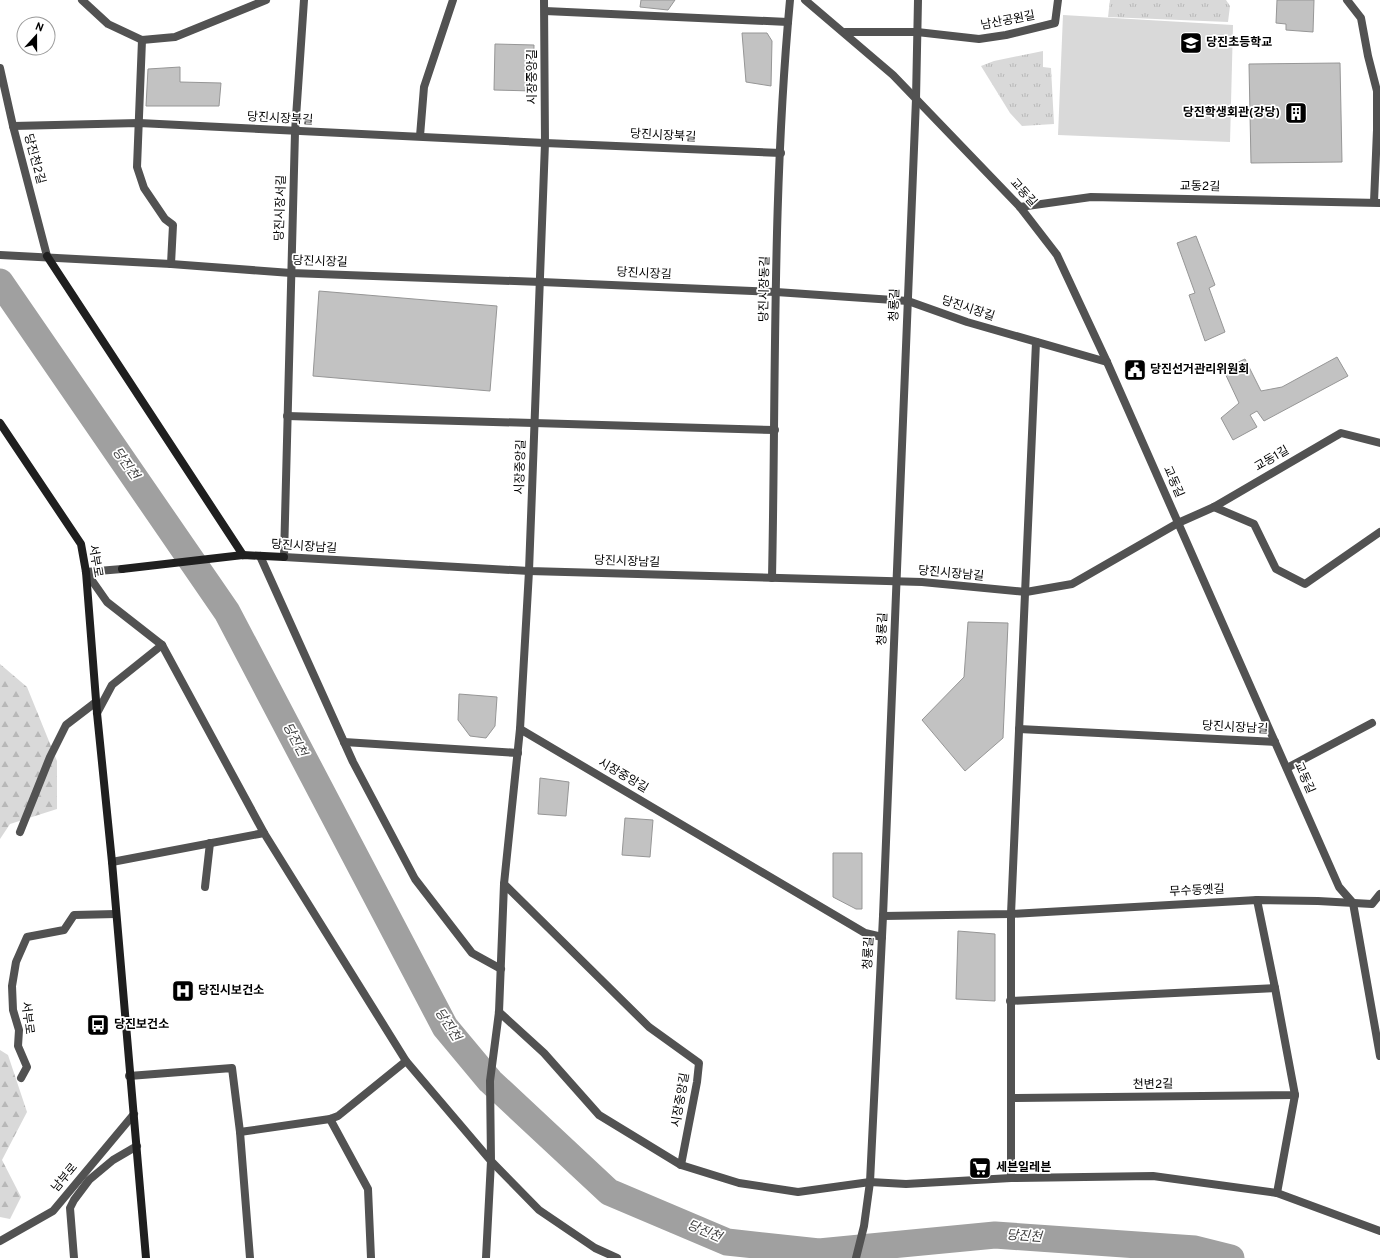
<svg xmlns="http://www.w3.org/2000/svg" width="1380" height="1258" font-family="Overpass,'Noto Sans KR',sans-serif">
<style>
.grass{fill:url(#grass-tufts)}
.forest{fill:url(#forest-firs)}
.park{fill:#d9d9d9}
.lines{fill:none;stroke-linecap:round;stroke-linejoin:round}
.river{stroke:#a0a0a0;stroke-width:27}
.building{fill:#c2c2c2;stroke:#969696}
.street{stroke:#525252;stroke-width:8}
.secondary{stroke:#1f1f1f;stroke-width:8}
.labels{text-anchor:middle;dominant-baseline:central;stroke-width:3.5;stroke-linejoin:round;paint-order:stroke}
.street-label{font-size:12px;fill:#000;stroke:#fff}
.poi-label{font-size:12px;font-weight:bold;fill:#000;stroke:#fff;text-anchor:start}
.water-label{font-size:13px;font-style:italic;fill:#414141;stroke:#fff}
</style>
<defs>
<pattern id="grass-tufts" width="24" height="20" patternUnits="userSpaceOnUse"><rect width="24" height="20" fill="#d9d9d9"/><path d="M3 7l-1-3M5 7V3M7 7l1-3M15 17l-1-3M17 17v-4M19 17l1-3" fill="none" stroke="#b8b8b8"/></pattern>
<pattern id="forest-firs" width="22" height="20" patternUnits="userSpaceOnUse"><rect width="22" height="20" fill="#d9d9d9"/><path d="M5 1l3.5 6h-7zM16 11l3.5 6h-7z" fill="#b8b8b8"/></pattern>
</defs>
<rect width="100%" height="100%" fill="#fff"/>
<g class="grass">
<polygon points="1110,0 1226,0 1230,6 1228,22 1108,17"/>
<polygon points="1043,51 1043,67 1051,68 1054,124 1022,126 1010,113 981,66 994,61"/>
</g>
<g class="forest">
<polygon points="0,664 27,687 57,761 57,809 10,824 0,839"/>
<polygon points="0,1050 8,1055 27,1112 2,1160 21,1197 10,1219 0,1217"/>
</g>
<polygon class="park" points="1063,15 1233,25 1230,142 1058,135"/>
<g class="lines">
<polyline class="river" points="0,282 227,612 445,1027 490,1081 609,1192 727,1242 819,1252 995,1235 1195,1249 1231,1258"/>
</g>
<g class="building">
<polygon points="641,0 675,0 668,10 640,7"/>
<polygon points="1277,0 1314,0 1313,32 1286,30 1286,24 1276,23"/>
<polygon points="742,33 767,33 772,41 771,86 746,82"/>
<polygon points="495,44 534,45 533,91 494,90"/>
<polygon points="1340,63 1342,162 1251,163 1249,64"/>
<polygon points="180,67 180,82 221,83 219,106 146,106 148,69"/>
<polygon points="1196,236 1215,285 1209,288 1225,332 1205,341 1189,295 1195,293 1177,243"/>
<polygon points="319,291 497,306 490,391 313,376"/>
<polygon points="1337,357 1348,376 1264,421 1257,411 1250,415 1257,427 1233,440 1221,418 1239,403 1223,369 1245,359 1261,391 1282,387"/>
<polygon points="968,622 1008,623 1003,738 965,771 922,720 964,677"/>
<polygon points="459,694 497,697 495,726 486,738 470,736 458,720"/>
<polygon points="540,778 569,782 566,816 538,814"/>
<polygon points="625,818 653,820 650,857 622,855"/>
<polygon points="833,853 862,853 862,909 856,909 833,897"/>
<polygon points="958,931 995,934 995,1001 956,999"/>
</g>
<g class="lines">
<g class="street">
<polyline points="82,0 108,24 142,40 175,37 266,0"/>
<polyline points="304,0 295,132 284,557 529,571 922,582 1026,592 1072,584 1178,523 1214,507 1341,433 1380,443"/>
<polyline points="805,0 893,75 1020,207 1057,255 1107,362 1339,887 1353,903 1380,1056"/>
<polyline points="1347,0 1361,18 1368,56 1377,91 1377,130 1374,202"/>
<polyline points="545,11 788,22"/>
<polyline points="845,32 917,32 979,39 1006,35 1055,23 1058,0"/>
<polyline points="142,40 137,167 144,188 165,219 173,225 171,264"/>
<polyline points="0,68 13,126 47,256"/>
<polyline points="13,126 139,123 545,143 544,0"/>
<polyline points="420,136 424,87 453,0"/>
<polyline points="1020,207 1091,197 1380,203"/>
<polyline points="0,255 171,264 291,273 541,282 776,292 908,301 967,322 1107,362"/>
<polyline points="287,416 775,430"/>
<polyline points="1214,507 1254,524 1276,569 1305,584 1380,532"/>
<polyline points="260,556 353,762 415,879 472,953 501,969"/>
<polyline points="86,572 107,602 162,645 112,685 97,713"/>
<polyline points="86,572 122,569"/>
<path d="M772,578C776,386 772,192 790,0"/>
<polyline points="162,645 264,833"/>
<polyline points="520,729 529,571 545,143 781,153"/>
<polyline points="1019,729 1275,742"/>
<polyline points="344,742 518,753"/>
<polyline points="1287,768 1372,723"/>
<polyline points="20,832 50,757 66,725 96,702"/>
<polyline points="112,862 264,833 406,1061 338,1116 330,1119 240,1132 232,1068 129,1076"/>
<polyline points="504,884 520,729 865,933 882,937"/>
<polyline points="205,887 210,843"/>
<polyline points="883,916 1011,914 1257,900 1318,901 1372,904 1380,894"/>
<polyline points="1010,1001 1275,988 1257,900"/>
<polyline points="499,1012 544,1053 599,1115 681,1165 739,1183 798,1192 870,1182 906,1184 1011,1178 1153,1176 1277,1193 1295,1095"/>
<polyline points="406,1061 491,1161 486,1258"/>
<polyline points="21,1078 27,1067 18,1046 19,1030 13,1010 12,986 16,962 27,937 64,930 74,915 116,914"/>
<polyline points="1012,1098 1295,1095 1275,988"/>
<polyline points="330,1119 368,1189 371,1258"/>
<polyline points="240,1132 250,1258"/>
<polyline points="1011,1178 1011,914 1036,342"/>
<polyline points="1277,1193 1380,1231"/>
<polyline points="0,1241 53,1211 134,1114"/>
<polyline points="74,1258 70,1208 74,1200 89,1180 113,1160 137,1146"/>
<polyline points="617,1258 595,1248 539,1210 491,1161 490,1081 499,1012 504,884 649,1027 699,1063 697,1082 681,1165"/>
<polyline points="856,1258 864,1226 870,1182 883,916 916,99 918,0"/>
</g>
<g class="secondary">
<polyline points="47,256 243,555"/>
<polyline points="0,423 81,544 86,572 97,713 112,862 146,1258"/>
<polyline points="122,569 243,555 284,557"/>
</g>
</g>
<defs>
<g id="school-square" transform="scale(1.15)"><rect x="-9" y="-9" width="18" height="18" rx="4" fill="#000" stroke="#fff"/><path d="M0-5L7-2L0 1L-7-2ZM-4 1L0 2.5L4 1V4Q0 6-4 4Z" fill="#fff"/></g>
<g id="building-square" transform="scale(1.15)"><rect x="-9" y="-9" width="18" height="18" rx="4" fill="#000" stroke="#fff"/><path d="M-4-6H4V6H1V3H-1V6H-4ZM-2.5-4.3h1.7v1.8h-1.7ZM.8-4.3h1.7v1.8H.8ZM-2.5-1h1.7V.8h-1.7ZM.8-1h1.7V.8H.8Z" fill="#fff"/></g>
<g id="civic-square" transform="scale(1.15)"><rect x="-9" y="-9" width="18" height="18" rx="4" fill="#000" stroke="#fff"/><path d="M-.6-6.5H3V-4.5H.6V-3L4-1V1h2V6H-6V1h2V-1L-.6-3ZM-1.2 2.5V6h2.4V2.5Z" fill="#fff"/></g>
<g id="hospital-square" transform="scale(1.15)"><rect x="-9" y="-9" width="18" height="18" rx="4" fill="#000" stroke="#fff"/><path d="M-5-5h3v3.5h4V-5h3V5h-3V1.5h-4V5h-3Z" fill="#fff"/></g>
<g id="bus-square" transform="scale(1.15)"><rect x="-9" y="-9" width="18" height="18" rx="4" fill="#000" stroke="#fff"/><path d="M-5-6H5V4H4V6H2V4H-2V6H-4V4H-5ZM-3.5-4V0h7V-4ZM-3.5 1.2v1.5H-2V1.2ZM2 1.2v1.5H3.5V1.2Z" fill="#fff"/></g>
<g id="supermarket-square" transform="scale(1.15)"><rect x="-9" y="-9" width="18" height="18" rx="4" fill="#000" stroke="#fff"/><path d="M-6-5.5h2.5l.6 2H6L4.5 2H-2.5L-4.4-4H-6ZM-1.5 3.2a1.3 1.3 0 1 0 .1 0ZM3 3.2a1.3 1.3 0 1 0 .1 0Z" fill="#fff"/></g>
</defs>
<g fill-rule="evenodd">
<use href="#school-square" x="1191" y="43"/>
<use href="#building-square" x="1296" y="113"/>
<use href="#civic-square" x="1135" y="370"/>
<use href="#hospital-square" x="183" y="991"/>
<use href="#bus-square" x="98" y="1025"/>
<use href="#supermarket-square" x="980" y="1168"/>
</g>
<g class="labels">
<g class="street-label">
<text transform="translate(1008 21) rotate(-11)">남산공원길</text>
<text transform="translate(533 77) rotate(-90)">시장중앙길</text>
<text transform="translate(280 119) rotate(3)">당진시장북길</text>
<text transform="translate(663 136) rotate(3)">당진시장북길</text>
<text transform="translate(34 159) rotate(75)">당진천2길</text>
<text transform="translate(1200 187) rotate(1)">교동2길</text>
<text transform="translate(1023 193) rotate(48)">교동길</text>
<text transform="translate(281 208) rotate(-88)">당진시장서길</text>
<text transform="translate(320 262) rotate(2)">당진시장길</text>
<text transform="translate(644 274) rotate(3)">당진시장길</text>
<text transform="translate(765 289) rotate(-89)">당진시장동길</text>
<text transform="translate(895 305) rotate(-88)">청룡길</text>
<text transform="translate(968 309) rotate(18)">당진시장길</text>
<text transform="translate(1272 459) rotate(-30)">교동1길</text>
<text transform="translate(521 467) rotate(-88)">시장중앙길</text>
<text transform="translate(1173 482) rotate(66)">교동길</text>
<text transform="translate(304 547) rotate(4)">당진시장남길</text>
<text transform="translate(95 561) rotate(80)">서부로</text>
<text transform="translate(627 562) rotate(2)">당진시장남길</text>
<text transform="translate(951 574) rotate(5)">당진시장남길</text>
<text transform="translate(883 629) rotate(-88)">청룡길</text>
<text transform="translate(1235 728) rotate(3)">당진시장남길</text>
<text transform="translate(623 776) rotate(30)">시장중앙길</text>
<text transform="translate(1304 778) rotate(66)">교동길</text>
<text transform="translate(1197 891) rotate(-3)">무수동옛길</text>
<text transform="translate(869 953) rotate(-87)">청룡길</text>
<text transform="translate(27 1018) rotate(83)">서부로</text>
<text transform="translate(1153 1085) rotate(-1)">천변2길</text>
<text transform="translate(681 1100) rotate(-80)">시장중앙길</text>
<text transform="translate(65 1178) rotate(-50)">남부로</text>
</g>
<g class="poi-label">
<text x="1206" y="43">당진초등학교</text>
<text x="1280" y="113" text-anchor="end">당진학생회관(강당)</text>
<text x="1150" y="370">당진선거관리위원회</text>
<text x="198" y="991">당진시보건소</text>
<text x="114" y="1025">당진보건소</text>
<text x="996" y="1168">세븐일레븐</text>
</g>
<g class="water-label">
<text transform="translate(125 464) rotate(55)">당진천</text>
<text transform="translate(294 740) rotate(62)">당진천</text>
<text transform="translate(447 1025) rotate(57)">당진천</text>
<text transform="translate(704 1232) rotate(23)">당진천</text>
<text transform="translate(1024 1237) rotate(4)">당진천</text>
</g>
</g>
<g transform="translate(36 36) rotate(21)"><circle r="19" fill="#ffffff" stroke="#999999"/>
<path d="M0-3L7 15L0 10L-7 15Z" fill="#000000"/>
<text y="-6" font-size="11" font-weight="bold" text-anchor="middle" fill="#000000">N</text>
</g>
</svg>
